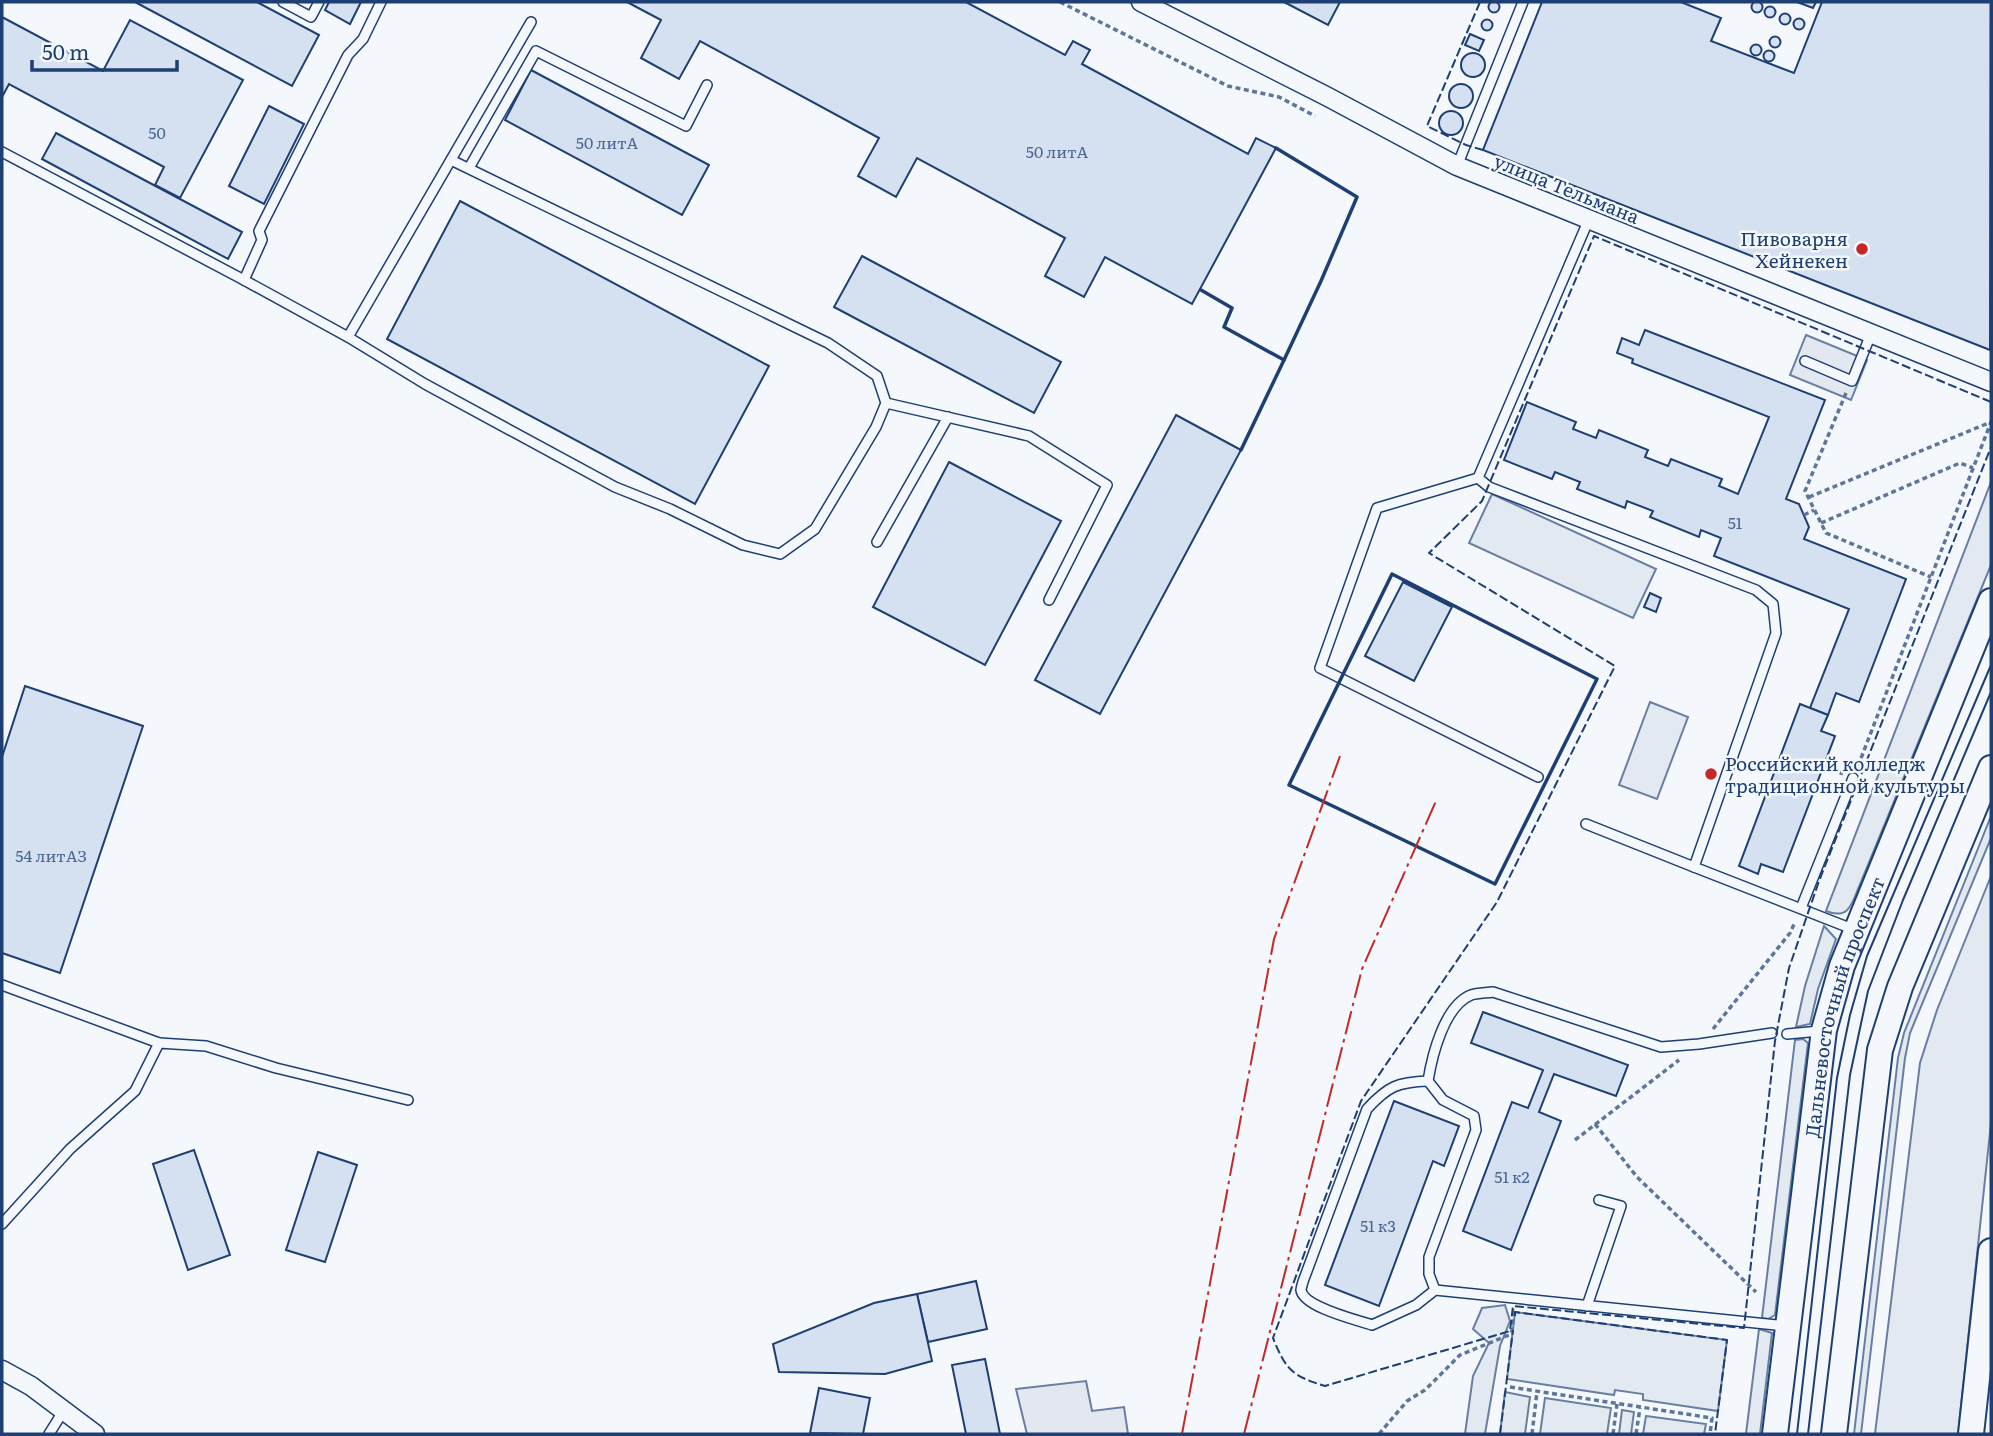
<svg xmlns="http://www.w3.org/2000/svg" width="1993" height="1436" font-family="Literata,serif">
<style>
.green{fill:#e3e9f0;stroke:#687fa3;stroke-width:2}
.parking{fill:#e3e8f0;stroke:#687fa3;stroke-width:2}
.building{fill:#d5e0f0;stroke:#1d3f73;stroke-width:2}
.lines{fill:none;stroke-linecap:round;stroke-linejoin:round}
.lane-casing{stroke:#1d3f73;stroke-width:12}
.street-casing{stroke:#1d3f73;stroke-width:21}
.secondary-casing{stroke:#1d3f73;stroke-width:28}
.path{stroke:#5e769c;stroke-width:3.5;stroke-dasharray:5 3.5;stroke-linecap:butt}
.lane{stroke:#f4f7fb;stroke-width:9}
.street{stroke:#f4f7fb;stroke-width:18}
.secondary{stroke:#f4f7fb;stroke-width:24}
.tram{stroke:#1d3f73;stroke-width:2}
.fence{stroke:#1d3f73;stroke-width:2;stroke-dasharray:9 3.5;stroke-linecap:butt}
.wall{stroke:#1d3f73;stroke-width:3.5}
.power{stroke:#c62828;stroke-width:2;stroke-dasharray:24 5 3.5 5;stroke-linecap:butt}
.poi-dot{fill:#c62828;stroke:#f4f7fb;stroke-width:2.5}
.labels{text-anchor:middle;dominant-baseline:central;stroke-width:5;stroke-linejoin:round;paint-order:stroke}
.number-label{font-size:16px;fill:#4b6792}
.street-label{font-size:19px;fill:#1d3f73;stroke:#f4f7fb}
.poi-label{font-size:19px;fill:#1d3f73;stroke:#f4f7fb;text-anchor:end}
</style>
<rect width="100%" height="100%" fill="#f4f7fb"/>
<g class="green">
<path d="M1991,482V565L1861,882C1852,901 1851,921 1826,911Z"/>
<polygon points="1492,494 1656,569 1633,618 1469,543"/>
<polygon points="1650,702 1688,717 1657,799 1619,785"/>
<polygon points="1991,816 1991,838 1910,1033 1905,1058 1861,1434 1854,1434 1898,1058 1904,1033"/>
<polygon points="1991,876 1991,1123 1958,1434 1875,1434 1920,1063 1937,1010"/>
<polygon points="1824,926 1836,939 1818,989 1810,1024 1796,1027 1805,986"/>
<polygon points="1803,1039 1808,1043 1775,1315 1768,1319 1762,1318 1795,1040"/>
<polygon points="1505,1305 1510,1321 1500,1346 1485,1434 1465,1434 1473,1376 1489,1343 1473,1329 1482,1308"/>
<polygon points="1515,1312 1727,1340 1718,1411 1643,1400 1643,1394 1615,1390 1614,1395 1507,1379"/>
<polygon points="1759,1329 1772,1333 1760,1434 1746,1434"/>
<polygon points="1505,1392 1530,1397 1525,1434 1500,1434"/>
<polygon points="1545,1398 1611,1408 1607,1434 1540,1434"/>
<polygon points="1622,1410 1634,1412 1631,1434 1619,1434"/>
<polygon points="1646,1416 1706,1424 1704,1434 1643,1434"/>
</g>
<g class="parking">
<polygon points="1806,335 1867,360 1851,400 1790,375"/>
<polygon points="1086,1381 1092,1411 1124,1407 1128,1434 1027,1434 1016,1389"/>
</g>
<g class="building">
<circle cx="1494" cy="7" r="5.5"/>
<circle cx="1757" cy="7" r="5.5"/>
<polygon points="135,2 257,2 319,35 292,86"/>
<polygon points="329,2 361,2 350,24 325,10"/>
<polygon points="627,2 966,2 1065,55 1073,41 1090,50 1082,64 1248,154 1256,138 1276,148 1192,304 1105,257 1084,297 1045,276 1065,238 917,158 896,197 858,176 879,138 700,41 679,79 641,58 661,20"/>
<polygon points="1284,2 1340,2 1328,25"/>
<polygon points="1542,2 1681,2 1721,18 1711,41 1794,73 1822,2 1991,2 1990,350 1483,150"/>
<polygon points="1797,2 1816,2 1813,8"/>
<circle cx="1770" cy="12" r="5.5"/>
<circle cx="1785" cy="19" r="5.5"/>
<polygon points="2,17 103,71 130,20 243,80 180,198 155,185 164,167 9,84 2,97"/>
<circle cx="1799" cy="24" r="5.5"/>
<circle cx="1487" cy="25" r="5.5"/>
<polygon points="1470,34 1484,40 1479,51 1465,45"/>
<circle cx="1775" cy="42" r="5.5"/>
<circle cx="1756" cy="50" r="5.5"/>
<circle cx="1769" cy="56" r="5.5"/>
<circle cx="1473" cy="65" r="12"/>
<polygon points="531,70 709,165 682,215 505,120"/>
<circle cx="1461" cy="96" r="12"/>
<polygon points="269,106 304,124 264,204 229,186"/>
<circle cx="1451" cy="123" r="12"/>
<polygon points="56,133 242,232 228,259 42,159"/>
<polygon points="460,201 769,366 695,504 387,339"/>
<polygon points="862,256 1061,362 1034,413 834,307"/>
<polygon points="1645,330 1825,400 1786,499 1799,504 1809,527 1804,539 1906,579 1859,702 1836,693 1828,715 1810,708 1849,609 1714,556 1721,538 1701,530 1699,537 1650,517 1653,511 1627,501 1625,508 1577,489 1580,482 1555,472 1552,479 1504,460 1527,402 1576,422 1573,429 1596,438 1599,430 1648,450 1645,457 1668,466 1671,459 1722,479 1719,486 1738,494 1769,417 1632,363 1633,359 1617,353 1622,338 1639,345"/>
<polygon points="1176,415 1241,450 1100,714 1035,680"/>
<polygon points="949,462 1061,521 985,665 873,607"/>
<polygon points="1403,582 1452,607 1414,681 1365,656"/>
<polygon points="1650,593 1661,598 1656,612 1644,607"/>
<polygon points="25,686 143,726 60,973 2,953 2,757"/>
<polygon points="1800,704 1828,715 1821,731 1835,736 1783,872 1761,864 1758,874 1739,866"/>
<polygon points="1483,1012 1628,1065 1616,1096 1554,1074 1539,1112 1561,1121 1511,1250 1463,1231 1512,1102 1528,1108 1543,1070 1471,1043"/>
<polygon points="1394,1101 1459,1126 1444,1166 1433,1161 1379,1306 1325,1285"/>
<polygon points="194,1150 230,1255 188,1270 153,1164"/>
<polygon points="318,1152 357,1165 325,1262 286,1250"/>
<polygon points="976,1281 987,1329 928,1342 917,1294"/>
<polygon points="917,1294 932,1361 885,1374 779,1372 773,1344 874,1303"/>
<polygon points="985,1359 1000,1434 966,1434 952,1365"/>
<polygon points="819,1388 870,1398 863,1434 810,1433"/>
</g>
<g class="lines">
<g class="lane-casing">
<g id="lane">
<polyline points="283,2 311,17 319,2"/>
<polyline points="2,152 244,280 262,240 259,231 348,55 363,39 381,2"/>
<polyline points="1457,166 1523,2"/>
<polyline points="469,168 536,51 686,126 707,85"/>
<polyline points="1589,219 1478,478 1489,487 1756,590 1773,604 1776,633 1694,867 1855,930"/>
<polyline points="244,280 348,337 531,22"/>
<polyline points="348,337 425,384 615,487 670,509 743,545 780,554 815,529 876,427 886,403 877,376 828,343 451,160"/>
<polyline points="1805,361 1852,381 1871,334"/>
<polyline points="886,403 1029,436 1107,485 1049,600"/>
<polyline points="1478,478 1377,508 1320,668 1538,777"/>
<polyline points="877,542 948,417"/>
<polyline points="1586,824 1694,867"/>
<polyline points="1801,908 1853,778"/>
<polyline points="2,985 159,1043"/>
<polyline points="1787,1034 1820,1031"/>
<path d="M1428,1081C1398,1082 1388,1086 1367,1109L1304,1279C1303,1281 1301,1289 1301,1290C1303,1307 1357,1320 1372,1325L1416,1305L1435,1290L1786,1326"/>
<polyline points="2,1224 70,1149 135,1091 159,1043 206,1046 276,1068 408,1100"/>
<path d="M1435,1290L1429,1274V1257L1476,1130L1474,1116L1443,1100L1428,1081C1432,1056 1444,1006 1471,995C1477,993 1487,993 1493,992L1661,1047L1699,1044L1772,1033"/>
<polyline points="1587,1306 1621,1206 1599,1200"/>
<polyline points="49,1434 64,1410"/>
</g>
</g>
<g class="street-casing">
<g id="street">
<polyline points="1141,2 1328,97 1457,166 1991,382"/>
<polyline points="2,1370 31,1386 95,1434"/>
</g>
</g>
<g class="secondary-casing">
<g id="secondary">
<path id="s1" d="M1775,1434L1824,1030L1842,966L1991,601"/>
<polyline points="1834,1434 1880,1050 1900,987 1991,768"/>
<polyline points="1971,1434 1991,1251"/>
</g>
</g>
<g class="path">
<polyline points="1060,2 1228,86 1279,97 1315,116"/>
<polyline points="1846,393 1805,491 1826,533 1931,577"/>
<polyline points="1809,497 1991,422"/>
<polyline points="1804,515 1814,510"/>
<polyline points="1821,523 1960,463 1973,468"/>
<polyline points="1824,766 1843,774"/>
<polyline points="1858,766 1991,422"/>
<polyline points="1713,1029 1790,933 1795,922"/>
<polyline points="1595,1124 1637,1177 1756,1292"/>
<polyline points="1575,1140 1679,1060"/>
<polyline points="1510,1387 1712,1418 1710,1434"/>
<polyline points="1379,1434 1407,1401 1425,1390 1460,1355 1509,1335 1512,1331 1514,1311 1516,1312"/>
<polyline points="1532,1434 1537,1392"/>
<polyline points="1613,1434 1617,1404"/>
<polyline points="1636,1434 1640,1408"/>
</g>
<use href="#lane" class="lane"/>
<use href="#street" class="street"/>
<use href="#secondary" class="secondary"/>
<g class="tram">
<polyline points="1797,1434 1837,1078 1850,1015 1867,956 1991,665"/>
<polyline points="1808,1434 1850,1075 1868,991 1903,900 1991,692"/>
</g>
<g class="fence">
<polyline points="1480,2 1427,126 1466,145 1483,150"/>
<path d="M1991,402L1594,236L1482,501L1429,553L1615,666L1497,902L1361,1101L1273,1338C1286,1370 1292,1376 1325,1386L1510,1331L1513,1306L1744,1328L1775,1041L1789,968L1819,881L1991,447"/>
<polyline points="1515,1316 1515,1312 1727,1340 1715,1434"/>
<polyline points="1500,1434 1513,1330"/>
</g>
<g class="wall">
<polyline points="1276,148 1357,197 1321,281 1284,360"/>
<polyline points="1201,290 1232,308 1224,327 1284,360 1241,450"/>
<polygon points="1392,574 1597,679 1495,884 1289,785"/>
</g>
<g class="power">
<polyline points="1182,1434 1274,939 1340,756"/>
<polyline points="1244,1434 1362,969 1436,801"/>
</g>
</g>
<g class="poi-dot">
<circle cx="1862" cy="249" r="7"/>
<circle cx="1711" cy="774" r="7"/>
</g>
<g class="labels">
<g class="number-label">
<text x="157" y="132">50</text>
<text x="607" y="142">50 литА</text>
<text x="1057" y="151">50 литА</text>
<text x="1735" y="522">51</text>
<text x="51" y="855">54 литАЗ</text>
<text x="1512" y="1176">51 к2</text>
<text x="1378" y="1225">51 к3</text>
</g>
<g class="street-label">
<text transform="translate(1567 188) rotate(22)">улица Тельмана</text>
<text stroke="none"><textPath href="#s1" startOffset="434">Дальневосточный проспект</textPath></text>
</g>
<g class="poi-label">
<text x="1848" y="238">Пивоварня<tspan x="1848" dy="22">Хейнекен</tspan></text>
<text x="1725" y="763" text-anchor="start">Российский колледж<tspan x="1725" dy="22">традиционной культуры</tspan></text>
</g>
</g>
<rect width="1993" height="1436" fill="none" stroke="#1d3f73" stroke-width="7"/>
<path d="M32 60v10h145v-10" fill="none" stroke="#1d3f73" stroke-width="3.5"/>
<text x="42" y="60" font-size="21" fill="#1d3f73" stroke="#f4f7fb" stroke-width="5" paint-order="stroke">50 m</text>
</svg>
